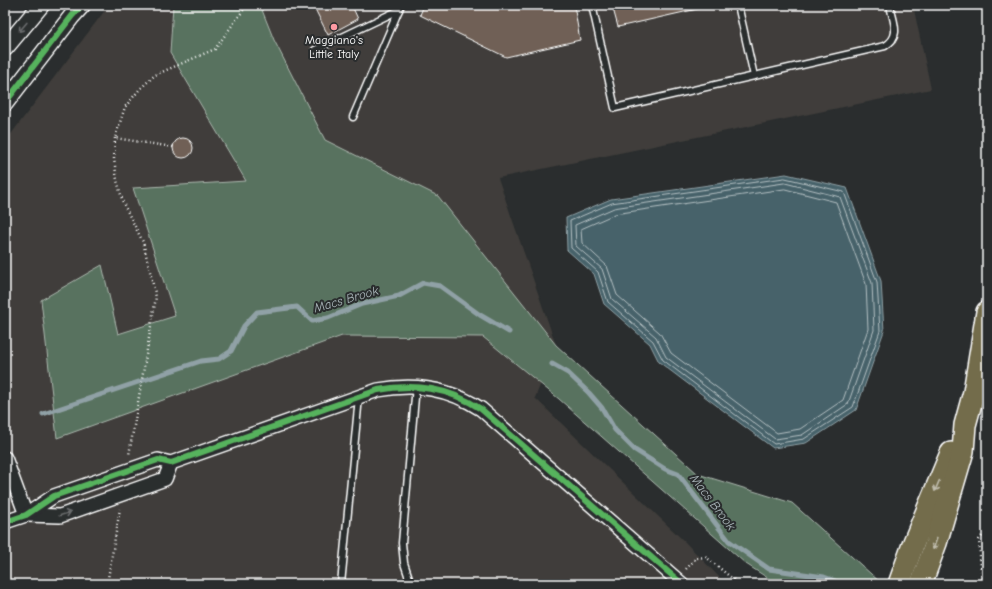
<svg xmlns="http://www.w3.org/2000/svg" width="992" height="589" font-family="'Comic Neue',sans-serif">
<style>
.built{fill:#3f3d3a}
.green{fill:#58725f;stroke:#acb8af}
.water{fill:#46626a;stroke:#90a1a6}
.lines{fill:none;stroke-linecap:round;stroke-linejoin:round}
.shore{stroke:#b5c0c3;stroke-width:1}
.stream{stroke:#90a1a6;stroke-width:5}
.building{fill:#6f6156;stroke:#fff}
.service-casing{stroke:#fff;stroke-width:9}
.minor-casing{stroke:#fff;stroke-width:16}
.tertiary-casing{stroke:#fff;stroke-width:19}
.trunk-casing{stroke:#fff;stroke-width:24}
.path{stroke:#fff;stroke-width:2.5;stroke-dasharray:1 3;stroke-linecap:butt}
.service{stroke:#2a2d2e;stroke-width:6}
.minor{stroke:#2a2d2e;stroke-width:13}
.tertiary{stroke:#2a2d2e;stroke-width:16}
.trunk{stroke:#736c4b;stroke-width:21}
.cycleway-casing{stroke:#2a2d2e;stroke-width:8}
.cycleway{stroke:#56b35d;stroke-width:6}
.oneway{stroke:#6a6c6d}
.oneway2{stroke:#c0bdae}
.poi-dot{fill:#ff9aa2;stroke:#2a2d2e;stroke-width:1.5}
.labels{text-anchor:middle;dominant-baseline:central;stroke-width:4;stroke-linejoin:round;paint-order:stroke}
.poi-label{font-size:12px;fill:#fff;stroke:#2a2d2e}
.water-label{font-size:13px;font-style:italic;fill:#acb8bc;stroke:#2a2d2e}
</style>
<rect width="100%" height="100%" fill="#2a2d2e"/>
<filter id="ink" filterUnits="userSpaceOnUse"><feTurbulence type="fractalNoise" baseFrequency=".025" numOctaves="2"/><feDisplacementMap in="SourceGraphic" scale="8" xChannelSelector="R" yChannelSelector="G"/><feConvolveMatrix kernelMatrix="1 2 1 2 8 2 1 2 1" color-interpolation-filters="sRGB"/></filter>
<g filter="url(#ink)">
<polygon class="built" points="109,5 913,5 931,89 498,178 556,345 535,398 685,542 726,584 5,584 5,142"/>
<polygon class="green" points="173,5 260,5 274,40 325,140 438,196 556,345 698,474 792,503 881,583 777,584 746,564 559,399 483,337 342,336 57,438 41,300 102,265 118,334 175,316 133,188 246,181 170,53"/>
<polygon class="water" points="786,174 847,188 881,281 884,331 856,410 806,443 773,448 659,362 650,344 604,304 594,274 567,250 566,218 611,199"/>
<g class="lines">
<g class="shore">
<polygon points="785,178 844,192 877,282 880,331 853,407 804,439 774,444 663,360 653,341 608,302 598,272 571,248 570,221 612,203"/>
<polygon points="785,183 840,197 872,283 874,330 848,404 802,435 775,439 666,357 656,337 612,299 602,269 576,246 575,225 614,208"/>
<polygon points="785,189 836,202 866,284 868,329 843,400 800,429 777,433 671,353 660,333 617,295 607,266 582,243 581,229 615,214"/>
</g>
<g class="stream">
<polyline points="552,364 568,373 589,393 602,408 615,430 635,450 665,469 678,474 729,541 769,569 824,577 843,584"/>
<polyline points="43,414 201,361 219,359 231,351 244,326 257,312 297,307 312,321 328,318 362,304 399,296 423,283 440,286 480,315 509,332"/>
</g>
</g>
<g class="building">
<polygon points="313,5 359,5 353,8 358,19 328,35"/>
<polygon points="424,5 574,5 580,40 506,57 420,15"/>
<polygon points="612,5 715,5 618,27"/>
<circle cx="183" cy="148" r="10"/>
</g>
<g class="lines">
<g class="service-casing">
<g id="service">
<path d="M592,5L615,108L885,46C902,36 893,22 890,5"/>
<polyline points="738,5 754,76"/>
<polyline points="315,50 399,10"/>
<polyline points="353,117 401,5"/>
<polyline points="341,584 359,397"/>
<polyline points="411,584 404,563 402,543 416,386"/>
</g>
</g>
<g class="minor-casing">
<g id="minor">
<polyline points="5,458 26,515"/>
<polyline points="26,515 60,516 165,479 171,463"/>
<path d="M5,522L26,515L54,496L158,460L171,463L378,390C416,383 449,388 481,409L682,584"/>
</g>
</g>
<g class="tertiary-casing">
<g id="tertiary">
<polyline points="5,48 41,5"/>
<polyline points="5,103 72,16 82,5"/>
</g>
</g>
<g class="trunk-casing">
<g id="trunk">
<polyline points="899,584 914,542 951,453"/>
<polyline points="921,584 936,543 963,451 965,425 974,392 987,312"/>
</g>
</g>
<g class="path">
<polyline points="115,138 114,159 117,180 123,203 143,242 156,297 129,455"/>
<polyline points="173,147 115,138 125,107 139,90 155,75 215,49 247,5"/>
<polyline points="686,569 696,558 706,557 739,584"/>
<polyline points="107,584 120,509"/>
<polyline points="982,584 979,540 982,536 987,533"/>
</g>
<use href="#service" class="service"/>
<use href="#minor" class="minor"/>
<use href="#tertiary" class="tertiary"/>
<use href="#trunk" class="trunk"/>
<g class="cycleway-casing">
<g id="cycleway">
<polyline points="5,103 72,16 82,5"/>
<path d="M5,522L26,515L54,496L158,460L171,463L378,390C416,383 449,388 481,409L682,584"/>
</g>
</g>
<use href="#cycleway" class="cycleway"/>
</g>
<defs><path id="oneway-shaft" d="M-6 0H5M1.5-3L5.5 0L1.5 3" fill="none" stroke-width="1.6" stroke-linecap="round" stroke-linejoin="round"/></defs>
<g class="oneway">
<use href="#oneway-shaft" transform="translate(23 27) rotate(130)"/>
<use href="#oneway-shaft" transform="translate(65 514) rotate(-17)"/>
</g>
<g class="oneway2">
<use href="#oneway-shaft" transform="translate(937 486) rotate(113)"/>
<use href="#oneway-shaft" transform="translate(935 544) rotate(109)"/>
</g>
</g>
<circle class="poi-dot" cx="334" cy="27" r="4"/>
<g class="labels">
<g class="poi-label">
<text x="334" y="40">Maggiano's<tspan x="334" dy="14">Little Italy</tspan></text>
</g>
<g class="water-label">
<text transform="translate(346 299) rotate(-16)">Macs Brook</text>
<text transform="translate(713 502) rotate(53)">Macs Brook</text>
</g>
</g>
<rect width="992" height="589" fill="none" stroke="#2a2d2e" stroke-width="20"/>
<rect x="10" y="10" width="972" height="569" fill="none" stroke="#fff" stroke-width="1.5" filter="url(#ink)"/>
</svg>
